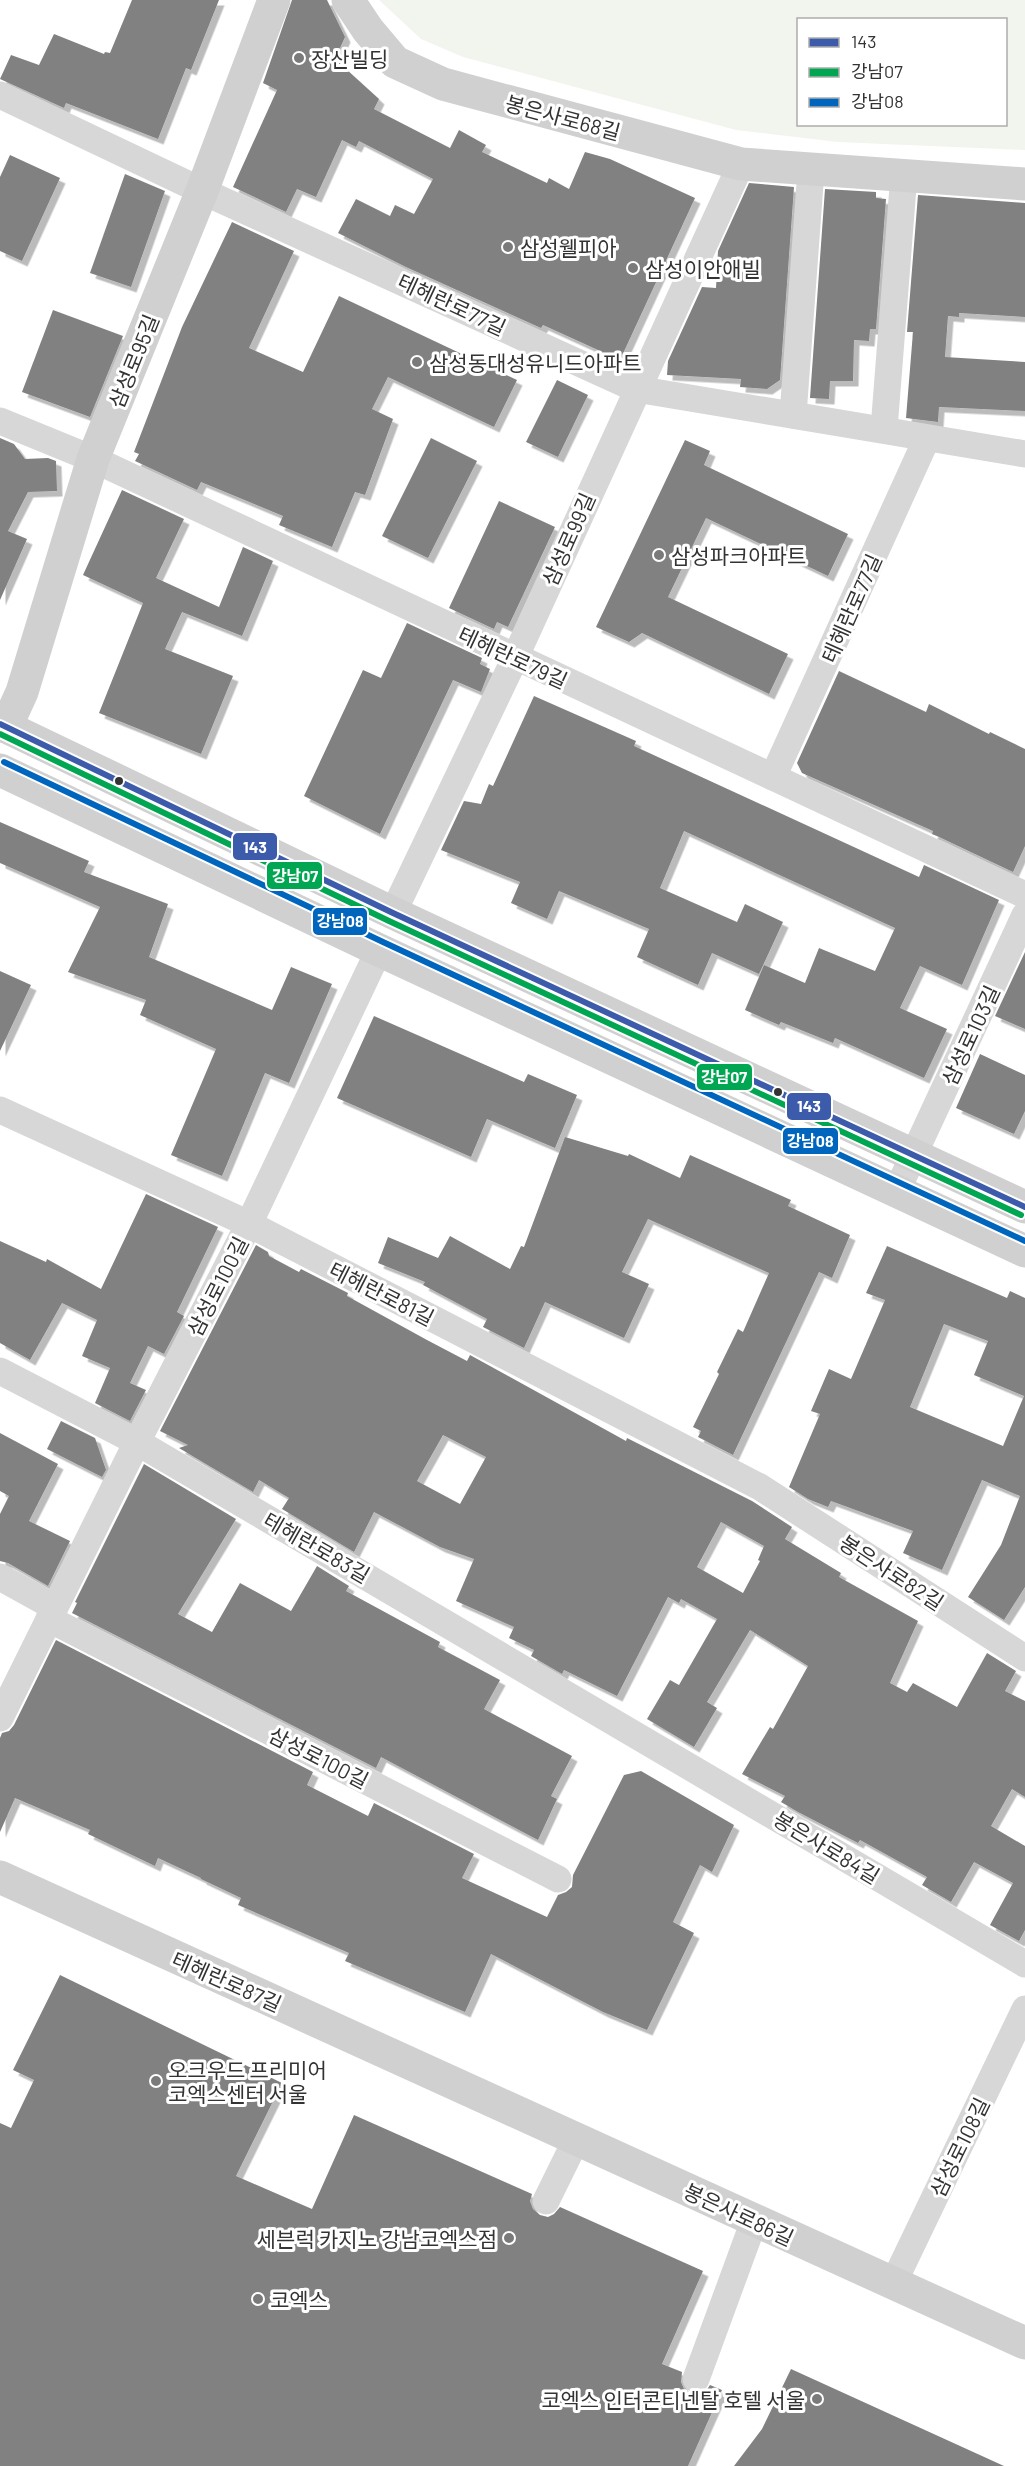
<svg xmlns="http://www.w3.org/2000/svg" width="1025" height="2466" font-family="Barlow,'Noto Sans KR',sans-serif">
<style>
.green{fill:#f2f5ed;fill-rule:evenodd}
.building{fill:#818181;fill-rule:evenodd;filter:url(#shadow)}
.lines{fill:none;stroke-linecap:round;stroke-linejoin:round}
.street{stroke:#d7d7d7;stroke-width:27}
.secondary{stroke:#d0d0d0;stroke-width:33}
.bus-1-casing{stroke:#fff;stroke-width:10}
.bus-2-casing{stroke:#fff;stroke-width:10}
.bus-3-casing{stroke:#fff;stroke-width:10}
.bus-1{stroke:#3d5bab;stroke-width:6}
.bus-2{stroke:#00a651;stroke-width:6}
.bus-3{stroke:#0065bd;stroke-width:6}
.poi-dot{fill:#7a7a7a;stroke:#fff;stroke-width:2}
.bus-dot{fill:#333;stroke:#fff;stroke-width:2}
.labels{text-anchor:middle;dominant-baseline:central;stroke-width:6;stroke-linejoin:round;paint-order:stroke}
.poi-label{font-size:21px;fill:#333;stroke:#fff;text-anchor:start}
.street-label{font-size:21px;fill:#333;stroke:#fff}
.line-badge{stroke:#fff;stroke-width:2}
.badge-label{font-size:16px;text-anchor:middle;font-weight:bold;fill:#fff}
</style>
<defs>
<filter id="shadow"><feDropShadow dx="5.5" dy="5.5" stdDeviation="0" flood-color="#0004"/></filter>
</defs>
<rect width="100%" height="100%" fill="#fff"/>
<path class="green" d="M379,0H1025V150L838,142L736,130L463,57L421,39ZM798,20H1006V124H798Z"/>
<g class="building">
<polygon points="132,0 219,0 191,70 186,68 158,139 66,103 64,108 0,79 11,55 39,65 54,34 104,54 105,52 110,53"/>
<polygon points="292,0 327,0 345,37 335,59 379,99 374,109 450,148 459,130 486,145 482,152 547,183 549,178 569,189 585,152 610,159 695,198 620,360 543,325 541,328 406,267 338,233 356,199 390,216 395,205 414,214 433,179 359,141 356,147 342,140 316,197 297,189 286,212 233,187 277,90 263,83"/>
<polygon points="10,155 60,178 22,261 0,251 0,177"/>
<polygon points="125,174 165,191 131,287 90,273"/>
<polygon points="749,183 794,187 780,380 767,389 740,387 741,379 667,375 668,361 702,287 716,288 718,251"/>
<polygon points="825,189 876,192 876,198 886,199 876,329 870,329 869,341 854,340 853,381 830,381 829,399 810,398"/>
<polygon points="918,195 1025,203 1025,317 959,313 959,317 948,316 945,357 1025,362 1025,411 939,407 938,422 906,418 913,332 907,332"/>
<polygon points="232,222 294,251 249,348 303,372 339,296 517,380 494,427 388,377 372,409 393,419 365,495 355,492 332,547 279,525 283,516 201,482 197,490 135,461 139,454 134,452 182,327"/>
<polygon points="53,310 123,336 90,417 22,392"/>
<polygon points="557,380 588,395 558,457 526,442"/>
<polygon points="0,438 14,444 25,459 48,458 56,461 57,491 28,492 8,531 27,539 0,600"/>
<polygon points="431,438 477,461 428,558 382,536"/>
<polygon points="685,440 710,451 704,465 848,534 828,576 706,518 668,597 788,654 769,694 642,633 629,642 596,627"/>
<polygon points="122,490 184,519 156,578 219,607 243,547 273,561 242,636 182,612 165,649 233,676 201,754 99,713 143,603 83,575"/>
<polygon points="499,501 555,527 508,627 497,622 494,629 449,608"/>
<polygon points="407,623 482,658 480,664 490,669 481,692 453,680 380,834 304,796 363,670 381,678"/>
<polygon points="839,671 926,712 929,704 989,734 990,732 1025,749 1025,846 1013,872 937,836 932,834 933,831 802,773 797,763"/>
<polygon points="534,696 636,741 634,746 919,877 924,865 999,900 962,985 920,966 900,1008 947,1029 924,1078 835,1038 833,1043 781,1022 779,1025 745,1010 764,965 805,983 819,948 875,971 895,928 684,831 660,888 737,922 745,904 783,922 759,974 712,953 698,985 637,957 649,929 559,891 547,919 511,903 520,882 441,850 464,801 481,804 489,784 493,786"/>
<polygon points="0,822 89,861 84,872 168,904 149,957 272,1010 291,967 332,984 289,1083 265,1073 222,1176 171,1155 216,1049 140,1015 146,1000 68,972 100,907 0,863"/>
<polygon points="1025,952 1025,1029 995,1016"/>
<polygon points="0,971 31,985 0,1051"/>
<polygon points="374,1016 524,1082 528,1074 577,1095 555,1148 487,1119 471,1157 337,1098"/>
<polygon points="980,1054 1025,1075 1025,1111 1014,1134 956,1108"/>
<polygon points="565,1137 628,1156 629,1154 680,1178 690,1155 791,1200 788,1206 850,1235 832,1278 819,1272 733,1455 698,1437 701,1431 693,1427 719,1374 717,1372 738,1329 743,1332 769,1273 648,1219 622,1272 649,1284 624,1338 545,1302 524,1348 483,1327 487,1319 423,1285 425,1282 378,1263 388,1237 438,1258 450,1236 510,1269 521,1246 524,1247"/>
<polygon points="146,1194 218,1227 177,1312 184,1316 164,1354 148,1346 130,1383 146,1390 130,1421 95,1403 110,1368 82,1356 97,1320 62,1303 30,1360 0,1343 0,1241 46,1262 47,1259 101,1289"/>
<path d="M256,1245L268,1252L269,1256L299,1272L301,1269L348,1293L347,1296L427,1340L467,1361L470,1355L626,1441L627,1438L752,1501L792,1527L785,1539L841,1573L839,1577L918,1621L890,1683L907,1692L913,1683L957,1707L987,1653L1016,1671L1005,1691L1025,1701V1797L1012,1789L991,1826L1025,1846V1930L1019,1941L990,1925L1013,1883L974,1862L951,1902L922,1885L927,1877L860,1840L858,1843L798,1812L781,1802L785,1796L742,1774L770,1727L773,1729L808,1666L750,1630L707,1702L717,1708L694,1747L647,1719L670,1680L679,1685L717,1619L681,1599L679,1603L668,1597L617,1696L564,1670L562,1674L531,1656L534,1650L509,1638L514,1627L456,1601L474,1559L440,1547L374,1512L354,1552L282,1509L289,1498L259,1480L253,1492L179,1448L188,1445L160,1431ZM443,1435L486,1457L460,1504L417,1481ZM721,1522L764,1546L758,1560L760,1561L743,1593L697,1567Z"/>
<path d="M887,1246L1007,1298L1010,1291L1025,1298V1587L1004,1620L968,1597L1001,1545L1020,1496L982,1480L942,1570L903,1553L913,1531L831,1501L828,1507L808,1499L789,1487L820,1414L811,1411L829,1369L851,1379L885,1300L866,1293ZM944,1324L988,1341L974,1375L1024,1396L1003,1446L910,1407Z"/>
<polygon points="61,1421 95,1438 106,1470 102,1477 47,1449"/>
<polygon points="0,1433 58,1464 29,1521 70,1541 48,1586 8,1563 0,1561 0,1514 9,1496 0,1491"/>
<polygon points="144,1464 236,1519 178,1614 212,1632 240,1583 291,1611 317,1566 349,1586 346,1591 440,1642 438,1647 500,1680 484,1709 572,1756 551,1796 557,1799 538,1840 381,1757 376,1768 72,1613 77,1603 75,1602"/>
<polygon points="56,1640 313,1772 307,1785 368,1816 374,1803 474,1854 462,1878 547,1917 558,1895 566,1892 572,1887 573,1875 624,1775 641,1771 734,1825 712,1872 700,1865 673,1922 694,1933 647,2030 603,2012 491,1954 465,2012 345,1961 349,1953 238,1905 241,1898 201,1879 201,1878 158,1858 155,1866 88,1834 90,1830 15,1798 0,1832 0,1738 2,1733 9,1731 14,1725"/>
<polygon points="60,1975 282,2083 236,2176 312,2209 354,2115 532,2194 530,2201 533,2209 540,2215 548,2217 554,2214 560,2207 703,2271 662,2364 682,2372 681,2382 684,2389 690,2394 699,2394 706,2391 710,2385 722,2390 688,2466 0,2466 0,2123 11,2128 34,2080 13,2070"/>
<polygon points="791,2369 1004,2466 734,2466 762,2429"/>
</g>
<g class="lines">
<g class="street">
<polyline points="0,95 202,191 636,389 1025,454"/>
<polyline points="793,415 811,170"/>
<polyline points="0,421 93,459 1025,895"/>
<polyline points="884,429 904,174"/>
<polyline points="773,777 927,438"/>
<polyline points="393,913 515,658 741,164"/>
<polyline points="0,1110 249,1224 760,1487 1025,1658"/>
<polyline points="896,1193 1025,915"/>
<polyline points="0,1371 137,1442 1025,1964"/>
<polyline points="0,1577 54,1607"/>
<polyline points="49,1619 558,1879"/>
<polyline points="0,1718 137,1442 249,1224 379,950"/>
<polyline points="546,2201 576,2140"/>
<polyline points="893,2284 1025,2009"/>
<polyline points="696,2379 754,2221"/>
</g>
<g class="secondary">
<polyline points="348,0 368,30 395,62 443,84 741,164 1025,184"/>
<polyline points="0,724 393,913 1025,1207"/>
<polyline points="6,727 22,692 93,459 202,191 274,0"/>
<polyline points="0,770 379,950 1025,1251"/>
<polyline points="0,1877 1025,2343"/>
</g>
<g class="bus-1-casing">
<polyline id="bus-1" points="0,724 393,913 1025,1207"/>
</g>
<g class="bus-2-casing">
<polyline id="bus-2" points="0,734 389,921 1021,1215"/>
</g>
<g class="bus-3-casing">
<polyline id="bus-3" points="4,762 383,942 1025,1241"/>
</g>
<use href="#bus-1" class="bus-1"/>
<use href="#bus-2" class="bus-2"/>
<use href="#bus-3" class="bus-3"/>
</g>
<g class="poi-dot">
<circle cx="299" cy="58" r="6"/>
<circle cx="508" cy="247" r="6"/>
<circle cx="633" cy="268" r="6"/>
<circle cx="417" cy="362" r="6"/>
<circle cx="659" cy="555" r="6"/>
<circle cx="156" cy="2081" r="6"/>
<circle cx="509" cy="2238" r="6"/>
<circle cx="258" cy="2299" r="6"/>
<circle cx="817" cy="2399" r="6"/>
</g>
<g class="bus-dot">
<circle cx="119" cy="781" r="5"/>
<circle cx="778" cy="1092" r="5"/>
</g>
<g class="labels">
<g class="poi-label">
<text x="311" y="58">장산빌딩</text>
<text x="520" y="247">삼성웰피아</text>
<text x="645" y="268">삼성이안애빌</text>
<text x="429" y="362">삼성동대성유니드아파트</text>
<text x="671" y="555">삼성파크아파트</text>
<text x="168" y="2069">오크우드 프리미어<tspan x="168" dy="24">코엑스센터 서울</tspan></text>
<text x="497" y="2238" text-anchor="end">세븐럭 카지노 강남코엑스점</text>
<text x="270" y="2299">코엑스</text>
<text x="805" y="2399" text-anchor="end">코엑스 인터콘티넨탈 호텔 서울</text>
</g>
<g class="street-label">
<text transform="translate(563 117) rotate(15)">봉은사로68길</text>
<text transform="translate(452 304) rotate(25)">테헤란로77길</text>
<text transform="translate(133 361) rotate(-68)">삼성로95길</text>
<text transform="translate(568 539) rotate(-66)">삼성로99길</text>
<text transform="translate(851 608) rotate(-66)">테헤란로77길</text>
<text transform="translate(513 657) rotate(25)">테헤란로79길</text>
<text transform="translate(970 1035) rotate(-65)">삼성로103길</text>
<text transform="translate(217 1286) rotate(-63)">삼성로100길</text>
<text transform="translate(382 1293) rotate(27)">테헤란로81길</text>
<text transform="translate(317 1547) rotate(30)">테헤란로83길</text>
<text transform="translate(892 1572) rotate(33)">봉은사로82길</text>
<text transform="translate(319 1757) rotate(27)">삼성로100길</text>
<text transform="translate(827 1847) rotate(31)">봉은사로84길</text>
<text transform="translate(227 1981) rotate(24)">테헤란로87길</text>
<text transform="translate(959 2147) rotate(-64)">삼성로108길</text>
<text transform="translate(739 2214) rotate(25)">봉은사로86길</text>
</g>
</g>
<g class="line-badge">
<rect x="232" y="832" width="46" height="29" rx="6" fill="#3d5bab"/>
<rect x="266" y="861" width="57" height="29" rx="6" fill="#00a651"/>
<rect x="312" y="907" width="56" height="29" rx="6" fill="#0065bd"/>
<rect x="696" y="1063" width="57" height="28" rx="6" fill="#00a651"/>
<rect x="786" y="1092" width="46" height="29" rx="6" fill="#3d5bab"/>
<rect x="782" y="1127" width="57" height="28" rx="6" fill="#0065bd"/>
</g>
<g class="badge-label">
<text x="255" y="853">143</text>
<text x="295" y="882">강남07</text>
<text x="340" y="927">강남08</text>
<text x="724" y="1083">강남07</text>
<text x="809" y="1112">143</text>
<text x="810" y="1147">강남08</text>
</g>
<rect x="797" y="18" width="210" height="108" fill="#ffffff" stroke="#adadad" stroke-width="1.5"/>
<rect x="809" y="38" width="30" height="9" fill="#3d5bab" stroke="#adadad" stroke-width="1.5"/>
<text x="851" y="48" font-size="18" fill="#333333">143</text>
<rect x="809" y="68" width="30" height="9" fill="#00a651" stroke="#adadad" stroke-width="1.5"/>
<text x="851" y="78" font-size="18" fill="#333333">강남07</text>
<rect x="809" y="98" width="30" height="9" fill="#0065bd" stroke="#adadad" stroke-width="1.5"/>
<text x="851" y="108" font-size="18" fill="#333333">강남08</text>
</svg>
